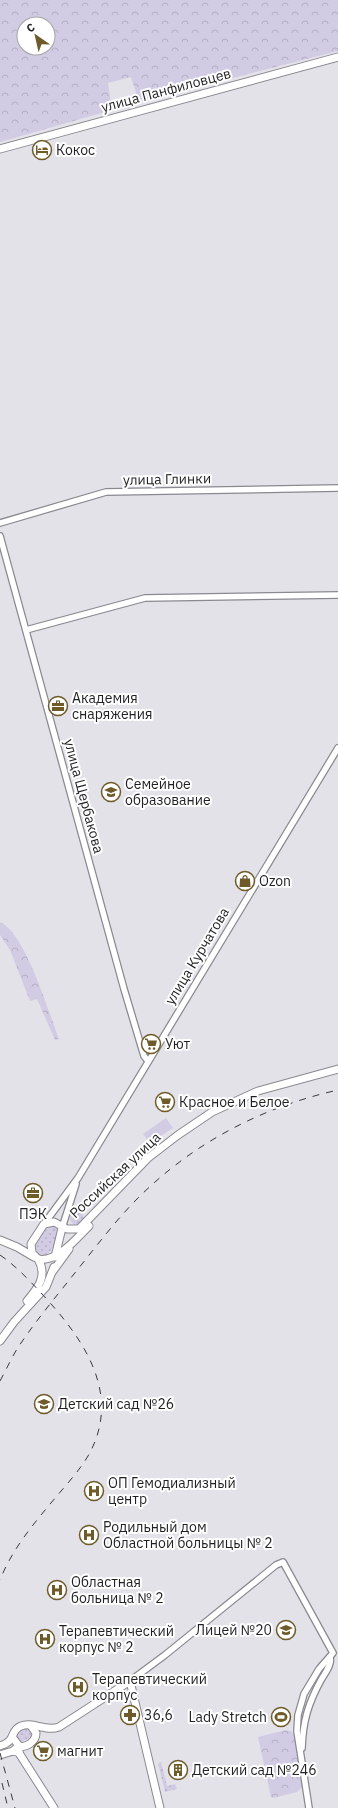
<svg xmlns="http://www.w3.org/2000/svg" width="338" height="1808" font-family="'IBM Plex Sans',sans-serif">
<style>
.grass{fill:url(#grass-dots)}
.forest{fill:url(#forest-crowns);fill-rule:evenodd}
.garden{fill:#d2cbe4}
.lines{fill:none;stroke-linecap:round;stroke-linejoin:round}
.minor-casing{stroke:#8a898f;stroke-width:8}
.major-casing{stroke:#8a898f;stroke-width:9}
.minor{stroke:#fff;stroke-width:5.5}
.major{stroke:#fff;stroke-width:7}
.rail{stroke:#39383b;stroke-width:1;stroke-dasharray:7 7;stroke-linecap:butt}
.labels{text-anchor:middle;dominant-baseline:central;stroke-width:4;stroke-linejoin:round;paint-order:stroke}
.street-label{font-size:14px;fill:#201f22;stroke:#fff}
.poi-label{font-size:14px;fill:#201f22;stroke:#fff;text-anchor:start}
</style>
<defs>
<pattern id="grass-dots" width="8" height="8" patternUnits="userSpaceOnUse"><rect width="8" height="8" fill="#d2cbe4"/><path d="M2 2h.1M6 6h.1" fill="none" stroke="#b4aec3" stroke-width="1.8" stroke-linecap="round"/></pattern>
<pattern id="forest-crowns" width="20" height="18" patternUnits="userSpaceOnUse"><rect width="20" height="18" fill="#d2cbe4"/><path d="M2 6a3 3 0 1 1 6 0M12 15a3 3 0 1 1 6 0" fill="none" stroke="#b4aec3"/></pattern>
</defs>
<rect width="100%" height="100%" fill="#e3e2e9"/>
<g class="grass">
<circle cx="77" cy="1218" r="7"/>
<path d="M53,1226L57,1229C59,1237 53,1251 46,1255H39L35,1249C34,1240 44,1228 53,1226Z"/>
<polygon points="26,1727 28,1727 33,1734 30,1738 21,1742 18,1740 17,1735"/>
<polygon points="161,1762 167,1786 175,1784 177,1789 165,1792 158,1763"/>
</g>
<g class="forest">
<path d="M0,0H338V51L139,102L131,77L108,83L112,110L0,142ZM24,24H48V48H24Z"/>
<path d="M0,922C26,934 48,1011 59,1039L55,1040L37,999L30,1001L10,950L0,935Z"/>
<polygon points="286,1730 291,1731 295,1736 303,1786 297,1792 273,1798 271,1797 258,1737"/>
</g>
<polygon class="garden" points="166,1118 173,1128 150,1143 143,1134"/>
<g class="lines">
<g class="minor-casing">
<g id="minor">
<polyline points="0,523 106,492 338,488"/>
<polyline points="0,536 124,989 144,1056 148,1061"/>
<polyline points="26,630 145,598 338,595"/>
<polyline points="44,1224 78,1178 338,748"/>
<polyline points="62,1228 76,1184"/>
<polyline points="130,1681 165,1655 276,1565 283,1562 333,1653 319,1669 304,1694 298,1715 297,1731 309,1808"/>
<path d="M302,1748C303,1721 308,1704 321,1680C325,1673 332,1665 330,1657"/>
</g>
</g>
<g class="major-casing">
<g id="major">
<polyline points="0,149 338,57"/>
<path d="M89,1226C77,1238 57,1263 38,1259L32,1253L31,1244L44,1224L54,1222L67,1229H79L148,1158L178,1135L212,1112L258,1091L338,1069"/>
<polyline points="0,1240 17,1247 34,1257"/>
<polyline points="55,1257 62,1228"/>
<polyline points="53,1271 69,1249"/>
<path d="M27,1301C38,1288 48,1276 38,1259"/>
<polyline points="0,1341 14,1322 46,1287 54,1267"/>
<polyline points="13,1738 19,1746 19,1753 54,1808"/>
<path d="M0,1746C17,1741 9,1731 21,1726C32,1721 45,1732 59,1727L130,1681L160,1808"/>
<path d="M13,1751L19,1746C27,1748 36,1741 36,1733L31,1726"/>
<polyline points="0,1755 13,1751 17,1752"/>
</g>
</g>
<use href="#minor" class="minor"/>
<use href="#major" class="major"/>
<g class="rail">
<path d="M0,1255C16,1266 29,1280 42,1294C84,1339 123,1395 88,1456C79,1471 67,1484 56,1497C35,1522 12,1549 0,1580"/>
<path d="M0,1381C6,1370 11,1359 17,1349C34,1323 55,1298 74,1274C95,1248 115,1221 138,1198C193,1143 262,1107 338,1090"/>
<polyline points="0,1753 15,1808"/>
<polyline points="2,1783 8,1808"/>
</g>
</g>
<defs>
<g id="hotel-ring" transform="scale(1)"><circle r="9.5" fill="#fff" stroke="#6f5b2a" stroke-width="1.5"/><path d="M-6-4.5h1.5V1H6V5H4.5V3h-9V5H-6ZM-4 0a1.8 1.8 0 1 1 3.6 0ZM.5 0V-2.5h3Q6-2.5 6 0Z" fill="#6f5b2a"/></g>
<g id="office-ring" transform="scale(1)"><circle r="9.5" fill="#fff" stroke="#6f5b2a" stroke-width="1.5"/><path d="M-6-3h4V-5.5h4V-3h4V5H-6ZM-1-4.5V-3h2v-1.5ZM-6 0V1H6V0Z" fill="#6f5b2a"/></g>
<g id="school-ring" transform="scale(1)"><circle r="9.5" fill="#fff" stroke="#6f5b2a" stroke-width="1.5"/><path d="M0-5L7-2L0 1L-7-2ZM-4 1L0 2.5L4 1V4Q0 6-4 4Z" fill="#6f5b2a"/></g>
<g id="shop-ring" transform="scale(1)"><circle r="9.5" fill="#fff" stroke="#6f5b2a" stroke-width="1.5"/><path d="M-5-2.5h2.3a2.7 3.5 0 0 1 5.4 0H5L5.5 6h-11ZM-1.5-2.5h3a1.5 2.3 0 0 0-3 0Z" fill="#6f5b2a"/></g>
<g id="supermarket-ring" transform="scale(1)"><circle r="9.5" fill="#fff" stroke="#6f5b2a" stroke-width="1.5"/><path d="M-6-5.5h2.5l.6 2H6L4.5 2H-2.5L-4.4-4H-6ZM-1.5 3.2a1.3 1.3 0 1 0 .1 0ZM3 3.2a1.3 1.3 0 1 0 .1 0Z" fill="#6f5b2a"/></g>
<g id="hospital-ring" transform="scale(1)"><circle r="9.5" fill="#fff" stroke="#6f5b2a" stroke-width="1.5"/><path d="M-5-5h3v3.5h4V-5h3V5h-3V1.5h-4V5h-3Z" fill="#6f5b2a"/></g>
<g id="pharmacy-ring" transform="scale(1)"><circle r="9.5" fill="#fff" stroke="#6f5b2a" stroke-width="1.5"/><path d="M-2-6h4v4h4v4h-4v4h-4v-4h-4v-4h4Z" fill="#6f5b2a"/></g>
<g id="stadium-ring" transform="scale(1)"><circle r="9.5" fill="#fff" stroke="#6f5b2a" stroke-width="1.5"/><path d="M0-5a6.5 5 0 1 0 0 10a6.5 5 0 1 0 0-10ZM-3.5-1.8h7v3.6h-7Z" fill="#6f5b2a"/></g>
<g id="building-ring" transform="scale(1)"><circle r="9.5" fill="#fff" stroke="#6f5b2a" stroke-width="1.5"/><path d="M-4-6H4V6H1V3H-1V6H-4ZM-2.5-4.3h1.7v1.8h-1.7ZM.8-4.3h1.7v1.8H.8ZM-2.5-1h1.7V.8h-1.7ZM.8-1h1.7V.8H.8Z" fill="#6f5b2a"/></g>
</defs>
<g fill-rule="evenodd">
<use href="#hotel-ring" x="42" y="150"/>
<use href="#office-ring" x="58" y="706"/>
<use href="#school-ring" x="111" y="792"/>
<use href="#shop-ring" x="245" y="881"/>
<use href="#supermarket-ring" x="151" y="1044"/>
<use href="#supermarket-ring" x="165" y="1102"/>
<use href="#office-ring" x="33" y="1193"/>
<use href="#school-ring" x="44" y="1404"/>
<use href="#hospital-ring" x="94" y="1491"/>
<use href="#hospital-ring" x="89" y="1535"/>
<use href="#hospital-ring" x="57" y="1590"/>
<use href="#school-ring" x="286" y="1630"/>
<use href="#hospital-ring" x="45" y="1639"/>
<use href="#hospital-ring" x="78" y="1687"/>
<use href="#pharmacy-ring" x="130" y="1715"/>
<use href="#stadium-ring" x="281" y="1717"/>
<use href="#supermarket-ring" x="43" y="1751"/>
<use href="#building-ring" x="178" y="1770"/>
</g>
<g class="labels">
<g class="street-label">
<text transform="translate(166 90) rotate(-15)">улица Панфиловцев</text>
<text transform="translate(167 479) rotate(-1)">улица Глинки</text>
<text transform="translate(84 796) rotate(75)">улица Щербакова</text>
<text transform="translate(197 956) rotate(-59)">улица Курчатова</text>
<text transform="translate(115 1175) rotate(-43)">Российская улица</text>
</g>
<g class="poi-label">
<text x="56" y="150">Кокос</text>
<text x="72" y="698">Академия<tspan x="72" dy="16">снаряжения</tspan></text>
<text x="125" y="784">Семейное<tspan x="125" dy="16">образование</tspan></text>
<text x="259" y="881">Ozon</text>
<text x="165" y="1044">Уют</text>
<text x="179" y="1102">Красное и Белое</text>
<text x="33" y="1214" text-anchor="middle">ПЭК</text>
<text x="58" y="1404">Детский сад №26</text>
<text x="108" y="1483">ОП Гемодиализный<tspan x="108" dy="16">центр</tspan></text>
<text x="103" y="1527">Родильный дом<tspan x="103" dy="16">Областной больницы № 2</tspan></text>
<text x="71" y="1582">Областная<tspan x="71" dy="16">больница № 2</tspan></text>
<text x="272" y="1630" text-anchor="end">Лицей №20</text>
<text x="59" y="1631">Терапевтический<tspan x="59" dy="16">корпус № 2</tspan></text>
<text x="92" y="1679">Терапевтический<tspan x="92" dy="16">корпус</tspan></text>
<text x="144" y="1715">36,6</text>
<text x="267" y="1717" text-anchor="end">Lady Stretch</text>
<text x="57" y="1751">магнит</text>
<text x="192" y="1770">Детский сад №246</text>
</g>
</g>
<g transform="translate(36 36) rotate(326)"><circle r="19" fill="#ffffff" stroke="#a6a5a7"/>
<path d="M0-3L7 15L0 10L-7 15Z" fill="#6f5b2a"/>
<text y="-6" font-size="11" font-weight="bold" text-anchor="middle" fill="#201f22">С</text>
</g>
</svg>
